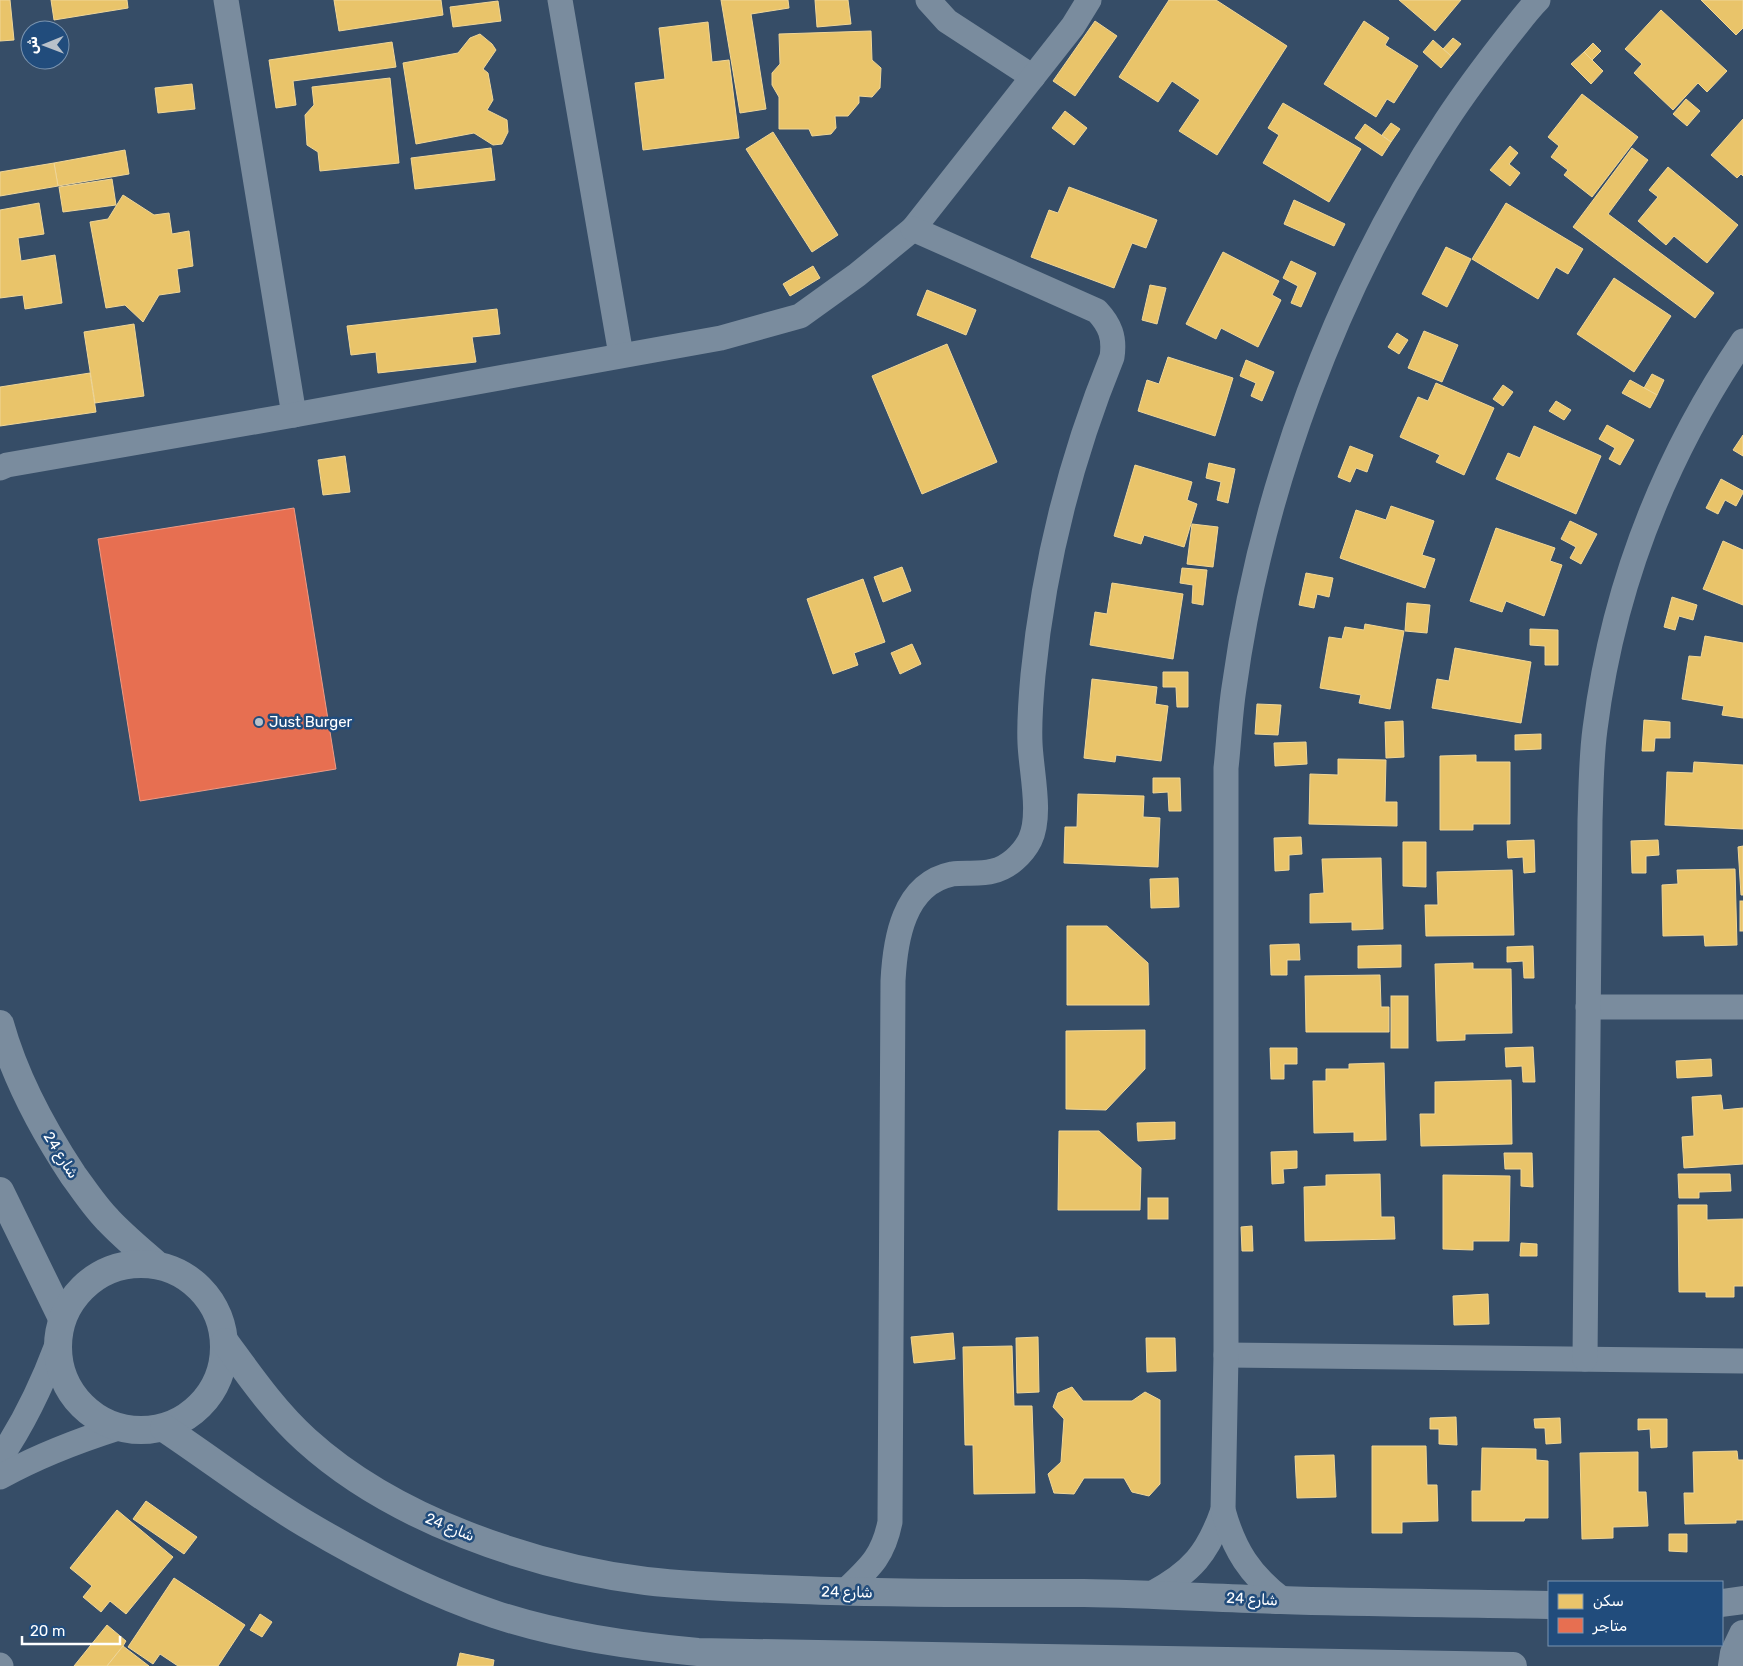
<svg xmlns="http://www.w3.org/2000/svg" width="1743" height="1666" font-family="Rubik,'Noto Naskh Arabic',sans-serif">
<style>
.homes{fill:#e9c46a;stroke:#f0d697}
.shops{fill:#e76f51;stroke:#ee9a85}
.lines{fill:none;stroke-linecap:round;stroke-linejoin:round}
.minor{stroke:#7a8c9e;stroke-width:25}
.tertiary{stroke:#7a8c9e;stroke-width:28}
.poi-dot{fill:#b9c1ca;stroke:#214c7c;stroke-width:2}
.labels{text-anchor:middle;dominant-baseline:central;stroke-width:5;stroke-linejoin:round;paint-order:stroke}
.poi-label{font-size:15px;fill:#fff;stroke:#214c7c;text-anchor:start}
.street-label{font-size:15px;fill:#fff;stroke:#214c7c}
</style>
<rect width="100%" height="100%" fill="#364d67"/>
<g class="homes">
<polygon points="0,0 10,0 14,40 0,41"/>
<polygon points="51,0 127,0 128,8 54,20"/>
<polygon points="334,0 441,0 443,15 339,31"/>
<polygon points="721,0 788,0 789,8 751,14 766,109 740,113"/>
<polygon points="815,0 848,0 851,24 817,27"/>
<polygon points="1169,0 1216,0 1287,46 1217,155 1179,131 1200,100 1172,81 1158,102 1119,77"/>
<polygon points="1399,0 1461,0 1435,31"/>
<polygon points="1701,0 1743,0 1743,28 1736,35"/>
<polygon points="498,1 501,21 453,27 450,7"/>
<polygon points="1661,10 1727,71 1707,92 1698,83 1673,110 1634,73 1642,64 1625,49"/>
<polygon points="1095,21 1117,36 1075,96 1053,81"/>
<polygon points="1364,21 1389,38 1385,45 1418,66 1394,103 1387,99 1376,117 1324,84"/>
<polygon points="708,22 712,62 729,60 739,138 643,150 635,83 665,79 659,28"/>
<polygon points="871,31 872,60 881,68 880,88 872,97 859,96 859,103 848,116 835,116 836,128 831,134 812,136 809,129 779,129 779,97 772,85 772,73 780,64 779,34"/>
<polygon points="480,34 492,44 496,50 483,69 488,73 493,100 487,110 507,120 508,132 502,144 493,145 474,133 416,144 403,63 458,53 470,38"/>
<polygon points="1453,38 1461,44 1451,56 1443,49"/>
<polygon points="1433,40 1451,56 1441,68 1423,52"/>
<polygon points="392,42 396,67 293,81 296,105 276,108 269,60"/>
<polygon points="1593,43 1601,51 1592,60 1584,52"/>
<polygon points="1584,52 1603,71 1591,84 1571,64"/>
<polygon points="390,78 399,163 320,171 318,152 307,145 305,115 314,105 312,87"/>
<polygon points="192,84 195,109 158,113 155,88"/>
<polygon points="1582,94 1638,137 1592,197 1564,175 1568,170 1551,157 1559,146 1548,137"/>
<polygon points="1686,99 1700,111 1687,126 1673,114"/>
<polygon points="1283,103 1361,149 1329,202 1263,163 1279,135 1268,128"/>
<polygon points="1065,111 1087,128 1074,145 1052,128"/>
<polygon points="1743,119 1743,176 1741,174 1737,178 1711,155"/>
<polygon points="1391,123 1400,129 1391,142 1382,135"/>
<polygon points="1365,124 1391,142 1382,156 1355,138"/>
<polygon points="773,132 838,235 812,252 746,149"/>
<polygon points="1510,146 1518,153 1509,164 1520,173 1510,186 1490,170"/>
<polygon points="491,148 495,180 415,189 411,158"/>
<polygon points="1632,148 1648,160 1608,214 1714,293 1695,318 1573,227"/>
<polygon points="125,150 129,174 58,186 54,163"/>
<polygon points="54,163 58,186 0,196 0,172"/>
<polygon points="1668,167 1738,225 1707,263 1674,236 1666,245 1638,221 1658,197 1649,190"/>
<polygon points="112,179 116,205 63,212 59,187"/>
<polygon points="1069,187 1157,220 1146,248 1132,243 1114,288 1031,257 1049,210 1058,213"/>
<polygon points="123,195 154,215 169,213 172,234 189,231 193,266 177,269 180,292 159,295 143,322 125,305 106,308 90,222 108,219"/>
<polygon points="1294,200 1345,224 1334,246 1284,224"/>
<polygon points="39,203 44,234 18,238 21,261 55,255 62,303 25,309 23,295 0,298 0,210"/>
<polygon points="1506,203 1583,249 1568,274 1556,267 1538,299 1472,259"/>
<polygon points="1446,247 1471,259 1447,307 1422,294"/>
<polygon points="1223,252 1279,281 1272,295 1281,300 1258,347 1221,328 1216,339 1186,324"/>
<polygon points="1291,261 1316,273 1301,307 1291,303 1298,286 1283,278"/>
<polygon points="813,266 820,278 790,296 783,284"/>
<polygon points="1614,278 1671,316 1634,372 1577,334"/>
<polygon points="1150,285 1166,288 1157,324 1142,320"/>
<polygon points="927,290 976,310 966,335 917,315"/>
<polygon points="497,309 500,334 472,337 476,362 378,373 376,352 351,355 347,326"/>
<polygon points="134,324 144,396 95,403 84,332"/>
<polygon points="1424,331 1458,345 1442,382 1408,368"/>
<polygon points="1397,333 1408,340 1399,354 1388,347"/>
<polygon points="947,344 997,462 922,494 872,376"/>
<polygon points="1168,357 1233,378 1215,436 1138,411 1147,380 1159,384"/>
<polygon points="1246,360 1274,372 1262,401 1251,396 1256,383 1240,376"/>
<polygon points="90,373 96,412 0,426 0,387"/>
<polygon points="1652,374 1664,380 1657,395 1644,388"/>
<polygon points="1630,380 1657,395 1650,408 1622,393"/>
<polygon points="1436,383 1494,408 1464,475 1436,462 1440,455 1400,437 1418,397 1428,401"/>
<polygon points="1503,385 1513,392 1503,406 1493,399"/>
<polygon points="1556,401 1571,410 1564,420 1549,411"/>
<polygon points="1607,425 1634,440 1620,465 1609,459 1615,448 1599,439"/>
<polygon points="1534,426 1601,456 1576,514 1496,479 1508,453 1520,458"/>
<polygon points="1743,435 1743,456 1733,450"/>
<polygon points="1350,446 1373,455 1367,472 1356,468 1350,482 1338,477"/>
<polygon points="345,456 350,492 323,495 318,460"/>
<polygon points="1209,463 1235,469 1228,503 1217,500 1221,482 1206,478"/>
<polygon points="1135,465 1192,482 1187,500 1197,504 1184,547 1144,535 1141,544 1114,536"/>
<polygon points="1721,479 1743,491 1743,493 1736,506 1725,500 1718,514 1706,508"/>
<polygon points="1391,506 1434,521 1422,555 1435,559 1425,588 1340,558 1356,510 1386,520"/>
<polygon points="1570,521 1597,534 1581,564 1570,558 1576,547 1561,539"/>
<polygon points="1192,524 1218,527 1213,567 1187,564"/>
<polygon points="1496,528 1555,548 1550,561 1562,565 1544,616 1506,601 1502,612 1470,601"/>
<polygon points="1723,541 1743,550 1743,605 1703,589"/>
<polygon points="902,567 911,591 883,602 874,577"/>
<polygon points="1182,568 1207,570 1203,605 1192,603 1193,585 1180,583"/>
<polygon points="1306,573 1333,578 1329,597 1317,594 1314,608 1299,605"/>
<polygon points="863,579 885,642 854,653 858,665 833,674 807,599"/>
<polygon points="1112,583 1183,594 1173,659 1090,645 1095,612 1107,614"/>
<polygon points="1672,597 1697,605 1693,620 1679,616 1675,630 1664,627"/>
<polygon points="1407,603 1430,605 1427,633 1405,631"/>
<polygon points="1365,624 1404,631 1390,709 1359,703 1361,695 1320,688 1329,637 1342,639 1345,627 1364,630"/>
<polygon points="1530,629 1558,630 1558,665 1545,665 1545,646 1530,645"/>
<polygon points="1705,636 1743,643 1743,718 1722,715 1724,706 1682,699 1689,656 1701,657"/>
<polygon points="912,644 921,664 900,674 891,653"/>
<polygon points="1455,648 1531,662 1521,723 1432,708 1437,679 1449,681"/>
<polygon points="1163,672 1188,672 1188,707 1177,707 1176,687 1163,687"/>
<polygon points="1092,679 1157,687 1155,704 1168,706 1161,761 1116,755 1115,762 1084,758"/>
<polygon points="1257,704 1281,705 1278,735 1255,734"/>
<polygon points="1644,720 1670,722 1670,738 1655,738 1654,751 1642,751"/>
<polygon points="1403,721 1404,757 1386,758 1385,722"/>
<polygon points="1541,734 1541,749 1515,750 1515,735"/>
<polygon points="1306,742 1307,764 1275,766 1274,743"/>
<polygon points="1476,755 1476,762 1510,762 1510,824 1473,824 1473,830 1440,830 1440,756"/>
<polygon points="1338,759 1386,760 1385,802 1397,802 1397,826 1309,824 1310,774 1338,775"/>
<polygon points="1694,762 1743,765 1743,829 1665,825 1667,772 1693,773"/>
<polygon points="1153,778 1180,778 1181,811 1169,811 1168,792 1153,793"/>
<polygon points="1078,794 1144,796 1143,817 1160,818 1158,867 1064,863 1065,827 1077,827"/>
<polygon points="1301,837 1302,854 1289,855 1289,870 1275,871 1274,838"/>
<polygon points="1534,840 1535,872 1524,873 1523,857 1508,858 1507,841"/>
<polygon points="1658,840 1659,855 1646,856 1646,873 1632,873 1631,841"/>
<polygon points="1403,842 1426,842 1426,887 1403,886"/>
<polygon points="1743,846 1743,895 1741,895 1738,847"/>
<polygon points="1381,858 1383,929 1352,930 1352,922 1310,923 1310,894 1324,893 1322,859"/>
<polygon points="1735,869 1737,945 1705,946 1704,935 1663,936 1662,885 1678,884 1677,870"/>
<polygon points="1512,870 1514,935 1426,936 1425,905 1438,905 1437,872"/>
<polygon points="1178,878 1179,907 1151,908 1150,879"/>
<rect x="1740" y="901" width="3" height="30"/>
<polygon points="1067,926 1107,926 1148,963 1149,1005 1067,1005"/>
<polygon points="1299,944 1300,960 1287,960 1287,975 1271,975 1270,945"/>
<polygon points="1401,945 1401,967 1358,968 1358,946"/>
<polygon points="1533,946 1534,978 1524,978 1523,961 1507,962 1507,947"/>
<polygon points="1473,963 1473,969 1511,969 1512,1033 1465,1034 1465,1040 1437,1041 1435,964"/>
<polygon points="1380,975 1381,1007 1389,1007 1389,1032 1306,1032 1305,976"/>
<rect x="1391" y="996" width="17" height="52"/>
<polygon points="1145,1030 1145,1069 1106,1110 1066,1109 1066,1031"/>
<polygon points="1533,1047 1535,1082 1523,1082 1522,1066 1506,1067 1505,1048"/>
<polygon points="1270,1048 1297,1048 1297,1064 1284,1064 1284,1079 1271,1079"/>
<polygon points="1711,1059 1712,1076 1677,1078 1676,1061"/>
<polygon points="1384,1063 1386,1140 1354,1141 1354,1132 1314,1133 1313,1081 1326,1081 1326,1069 1349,1069 1349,1064"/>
<polygon points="1511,1080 1512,1144 1421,1146 1420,1114 1435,1114 1435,1082"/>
<polygon points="1721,1095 1723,1110 1743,1108 1743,1164 1684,1168 1682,1137 1694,1136 1692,1097"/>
<polygon points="1175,1122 1175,1139 1138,1141 1137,1123"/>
<polygon points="1059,1131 1099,1131 1141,1168 1140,1210 1058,1210"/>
<polygon points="1297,1151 1297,1168 1283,1169 1284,1183 1272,1184 1271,1152"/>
<polygon points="1504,1153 1532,1153 1533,1187 1521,1186 1521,1169 1505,1169"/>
<polygon points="1380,1174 1381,1217 1394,1217 1395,1239 1305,1241 1304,1187 1326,1186 1326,1175"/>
<polygon points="1678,1174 1730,1174 1731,1191 1699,1192 1699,1198 1679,1198"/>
<polygon points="1443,1175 1510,1176 1509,1241 1473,1241 1473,1250 1443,1249"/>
<rect x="1148" y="1198" width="20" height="21"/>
<polygon points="1678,1205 1707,1205 1707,1220 1743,1219 1743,1286 1734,1286 1734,1297 1706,1297 1706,1292 1679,1292"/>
<polygon points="1252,1226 1253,1251 1242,1251 1241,1227"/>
<polygon points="1521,1243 1537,1244 1537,1256 1520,1256"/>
<polygon points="1488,1294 1489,1324 1454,1325 1453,1296"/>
<polygon points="953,1333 955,1359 914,1363 911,1337"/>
<polygon points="1038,1337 1039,1392 1017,1393 1016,1338"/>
<polygon points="1146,1338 1175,1338 1176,1371 1147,1372"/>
<polygon points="1012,1346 1014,1406 1032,1406 1035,1493 974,1494 973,1445 965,1445 963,1347"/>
<polygon points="1072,1387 1083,1401 1132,1401 1145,1392 1160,1400 1160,1484 1149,1496 1132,1492 1124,1478 1084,1478 1074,1494 1054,1493 1048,1474 1061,1462 1064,1419 1053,1407 1058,1393"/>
<polygon points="1456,1417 1457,1445 1439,1444 1439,1429 1430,1429 1430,1418"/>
<polygon points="1560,1418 1561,1443 1546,1444 1545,1428 1535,1428 1534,1419"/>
<polygon points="1638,1419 1667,1419 1667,1447 1651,1448 1650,1429 1638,1430"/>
<polygon points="1372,1446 1426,1446 1427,1485 1437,1485 1438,1521 1402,1522 1402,1533 1372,1533"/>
<polygon points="1482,1448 1536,1449 1536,1460 1548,1461 1548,1518 1525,1518 1524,1521 1472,1521 1472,1491 1481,1491"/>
<polygon points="1737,1451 1738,1460 1743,1460 1743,1520 1736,1520 1736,1523 1685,1524 1684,1493 1694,1493 1693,1452"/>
<polygon points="1638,1452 1638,1492 1646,1492 1648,1526 1613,1527 1613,1538 1582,1539 1580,1453"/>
<polygon points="1334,1455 1336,1497 1297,1498 1295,1456"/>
<polygon points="146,1501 197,1537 184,1554 133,1519"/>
<polygon points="117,1510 173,1557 126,1614 110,1601 101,1612 83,1597 92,1586 70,1568"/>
<polygon points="1669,1534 1687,1534 1687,1552 1669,1551"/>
<polygon points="174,1578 245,1625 218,1666 178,1666 160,1654 153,1664 128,1647"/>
<polygon points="260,1614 272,1622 262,1637 250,1630"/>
<polygon points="107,1625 126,1641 123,1646 107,1666 74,1666"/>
<polygon points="123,1646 149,1666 107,1666"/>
<polygon points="460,1653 494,1660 493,1666 457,1666"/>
</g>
<polygon class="shops" points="294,508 336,769 140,801 98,539"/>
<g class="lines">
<g class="minor">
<polyline points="226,0 294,415"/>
<polyline points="560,0 621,355"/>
<polyline points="928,0 947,21 1033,77"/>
<polyline points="0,468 7,465 294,415 721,338 800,316 857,275 913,229 1073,26 1089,0"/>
<polyline points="1588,1007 1743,1007"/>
<polyline points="1226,1355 1743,1361"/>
<path d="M1585,1359L1590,820C1591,790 1591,759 1595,729C1613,587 1663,459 1743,341"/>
<path d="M0,1458C24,1423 42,1385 57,1345"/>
<path d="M0,1477C38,1456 77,1441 118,1428"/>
<path d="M844,1592C869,1568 883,1557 890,1522L893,981C895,941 903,884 952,874C965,872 980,875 993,871C1008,868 1023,854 1030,840C1042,815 1031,771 1030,743C1029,721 1031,697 1033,675C1044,563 1070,460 1112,357C1115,337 1110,325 1097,311L913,229"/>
<path d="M1151,1594C1192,1572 1208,1553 1223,1510"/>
<path d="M1283,1600C1250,1575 1234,1550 1223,1510L1226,1355V768C1229,741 1230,714 1234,688C1261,491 1336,287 1446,121C1465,92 1486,64 1508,36C1518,24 1527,11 1538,0"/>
<polyline points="0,1665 1,1666"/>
</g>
<g class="tertiary">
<path d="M0,1024C15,1078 42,1128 73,1175C84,1190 95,1207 108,1220C123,1236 140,1250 156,1264"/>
<polyline points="0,1191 62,1318"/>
<circle cx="141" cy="1347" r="83"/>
<path d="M225,1342C250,1376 274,1411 306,1440C393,1519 530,1566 646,1581C698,1587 750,1588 801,1590C895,1594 990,1593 1084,1593C1150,1594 1215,1598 1281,1600C1370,1603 1460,1603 1549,1605"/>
<path d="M164,1428C212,1460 257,1495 306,1524C365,1559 428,1592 494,1614C560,1636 629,1646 698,1652L1513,1666"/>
<polyline points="1722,1603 1743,1600"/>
<polyline points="1732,1666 1734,1653 1743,1634"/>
</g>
</g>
<circle class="poi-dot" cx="259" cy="722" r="5"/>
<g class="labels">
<g class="poi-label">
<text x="269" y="722">Just Burger</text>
</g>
<g class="street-label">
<text transform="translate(61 1155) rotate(58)">شارع 24</text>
<text transform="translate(450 1527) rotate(22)">شارع 24</text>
<text transform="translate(847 1592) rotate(1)">شارع 24</text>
<text transform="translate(1252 1599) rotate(3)">شارع 24</text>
</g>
</g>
<rect x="1548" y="1581" width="175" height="65" fill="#214c7c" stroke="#7a94b0"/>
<rect x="1558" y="1594" width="25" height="15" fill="#e9c46a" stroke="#7a94b0"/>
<text x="1593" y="1606" font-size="15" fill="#ffffff">سكن</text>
<rect x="1558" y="1618" width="25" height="15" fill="#e76f51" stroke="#7a94b0"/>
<text x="1593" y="1631" font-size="15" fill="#ffffff">متاجر</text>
<g transform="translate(45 45) rotate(269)"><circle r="24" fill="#214c7c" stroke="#7a94b0"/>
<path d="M0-4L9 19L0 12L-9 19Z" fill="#b9c1ca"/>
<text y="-8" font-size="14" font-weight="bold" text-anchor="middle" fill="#ffffff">ش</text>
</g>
<path d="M22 1636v8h98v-8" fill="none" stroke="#ffffff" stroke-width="2.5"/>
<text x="30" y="1636" font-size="15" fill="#ffffff" stroke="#214c7c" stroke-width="4" paint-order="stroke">20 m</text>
</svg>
